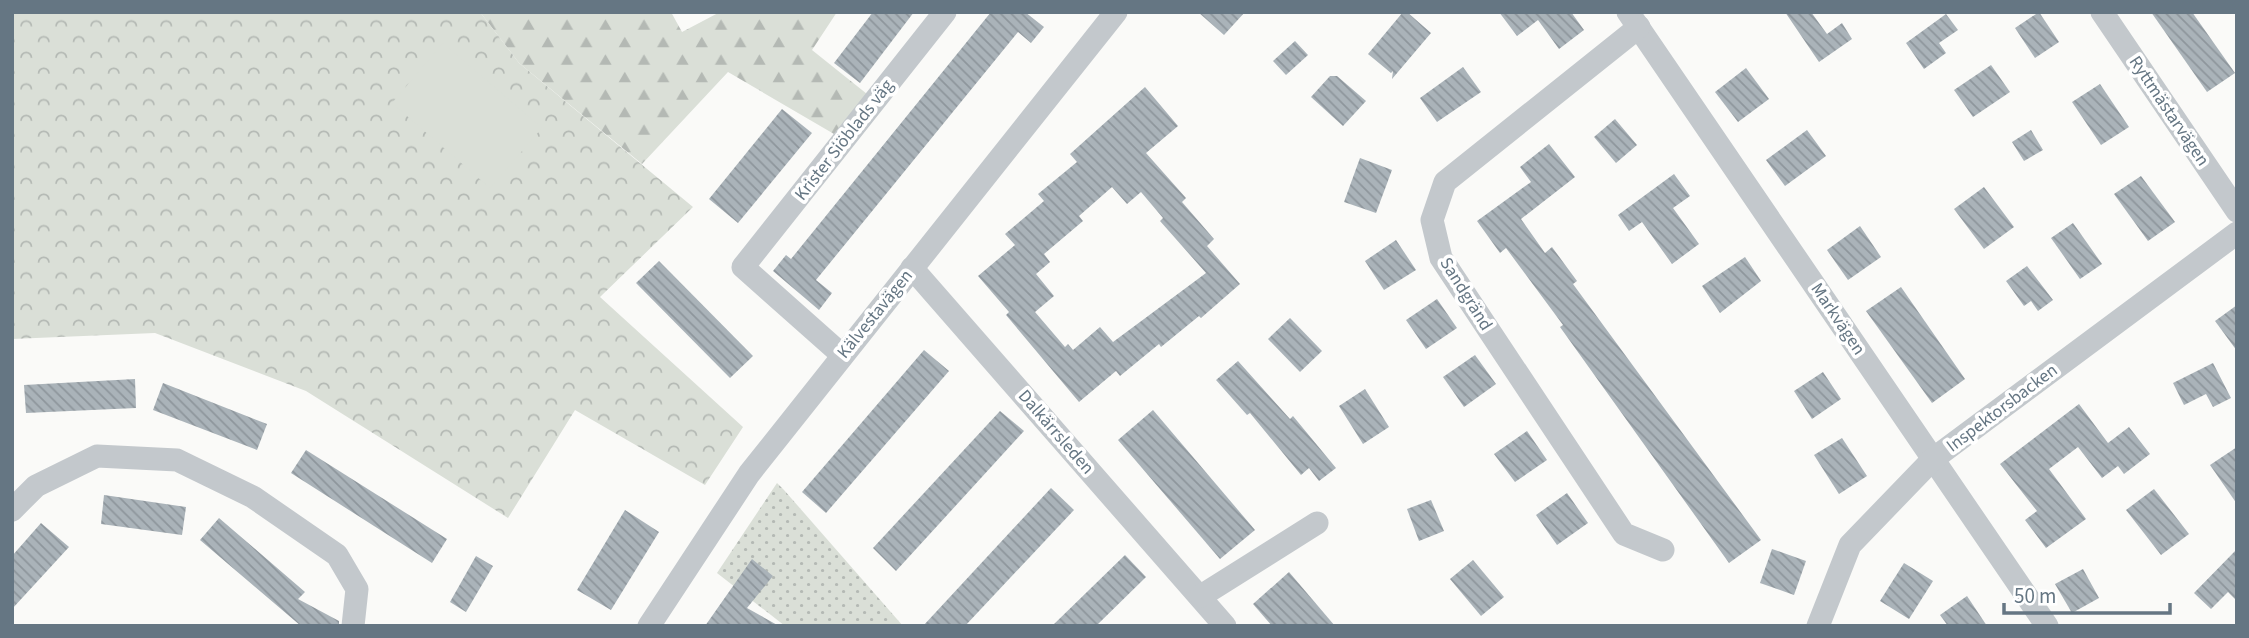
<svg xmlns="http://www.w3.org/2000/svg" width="2249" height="638" font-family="'Source Sans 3',sans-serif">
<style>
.grass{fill:url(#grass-dots)}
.forest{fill:url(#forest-firs)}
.park{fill:url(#park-crowns)}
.pitch{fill:#dadfd7}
.building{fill:url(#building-back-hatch);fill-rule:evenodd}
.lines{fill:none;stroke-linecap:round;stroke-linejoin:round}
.minor{stroke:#c3c8cc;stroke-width:23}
.labels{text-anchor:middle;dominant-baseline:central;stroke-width:7;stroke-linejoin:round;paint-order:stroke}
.street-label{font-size:18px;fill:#657683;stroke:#fff}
</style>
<defs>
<pattern id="grass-dots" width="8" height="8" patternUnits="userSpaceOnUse" patternTransform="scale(1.75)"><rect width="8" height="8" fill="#dadfd7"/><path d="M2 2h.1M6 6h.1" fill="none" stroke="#b4b9b4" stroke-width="1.8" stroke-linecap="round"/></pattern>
<pattern id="forest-firs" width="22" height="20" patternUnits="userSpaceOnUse" patternTransform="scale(1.75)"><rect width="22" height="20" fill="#dadfd7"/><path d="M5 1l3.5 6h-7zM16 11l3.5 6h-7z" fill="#b4b9b4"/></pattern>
<pattern id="park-crowns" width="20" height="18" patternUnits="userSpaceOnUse" patternTransform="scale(1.75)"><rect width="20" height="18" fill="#dadfd7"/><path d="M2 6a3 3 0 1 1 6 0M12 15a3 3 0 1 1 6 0" fill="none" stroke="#b4b9b4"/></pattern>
<pattern id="building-back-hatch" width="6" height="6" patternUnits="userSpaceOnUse" patternTransform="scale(1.75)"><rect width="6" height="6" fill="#aab3b9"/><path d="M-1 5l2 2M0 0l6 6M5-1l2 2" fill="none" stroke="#8e969c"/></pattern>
</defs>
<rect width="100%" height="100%" fill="#fafaf8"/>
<polygon class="grass" points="777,483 784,490 903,626 785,626 717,573"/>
<polygon class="forest" points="480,12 671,12 682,32 720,12 837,12 812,50 867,94 834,134 728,72 642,164 519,63"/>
<polygon class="park" points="12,12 480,12 519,63 693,207 600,297 743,427 705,485 575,410 508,518 306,391 155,333 12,339"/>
<polygon class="pitch" points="443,43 542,128 490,188 392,103"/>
<g class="building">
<polygon points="873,12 914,12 860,83 834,63"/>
<polygon points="991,12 1025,12 1044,27 1031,43 1018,32 816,280 832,293 819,310 773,271 786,255 791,259"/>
<polygon points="1198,12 1245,12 1224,35"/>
<polygon points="1403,12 1407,12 1431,33 1392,79 1393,71 1391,73 1368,54"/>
<polygon points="1499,12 1571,12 1584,30 1559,49 1538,20 1517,36"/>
<polygon points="1785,12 1811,12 1827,34 1842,23 1852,39 1819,62"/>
<polygon points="2039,12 2059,42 2035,58 2015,28"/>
<polygon points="2151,12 2192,12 2235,73 2207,92"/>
<polygon points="1946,14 1958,30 1939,43 1946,53 1924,69 1906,43"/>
<polygon points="1295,41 1308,55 1286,75 1273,61"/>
<polygon points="1991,65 2010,92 1973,117 1954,90"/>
<polygon points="1463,67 1481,92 1437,122 1420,98"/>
<polygon points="1746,68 1769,99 1738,122 1715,92"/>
<polygon points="1330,76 1337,76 1366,101 1343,126 1311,97"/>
<polygon points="2100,84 2129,127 2101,145 2072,102"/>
<path d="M1145,87L1178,126L1146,153L1186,198L1182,202L1214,239L1207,246L1240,284L1201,318L1199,316L1161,347L1159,344L1120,376L1116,371L1079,402L1006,315L1009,312L978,276L1015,245L1005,234L1044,201L1038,194L1077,162L1070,154ZM1112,187L1127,204L1141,192L1163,218L1160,221L1206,273L1113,342L1100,327L1073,350L1068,344L1065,347L1035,312L1054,296L1036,274L1050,262L1044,254L1083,221L1079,216Z"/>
<polygon points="782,109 812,133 738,223 709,199"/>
<polygon points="1615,119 1637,145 1616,163 1594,137"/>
<polygon points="1807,130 1826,156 1785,186 1766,160"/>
<polygon points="2031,130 2043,150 2024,161 2012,142"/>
<polygon points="1549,144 1575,177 1521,219 1545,253 1552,247 1577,281 1573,284 1761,540 1729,563 1560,327 1563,325 1506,248 1500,253 1477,221 1531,182 1520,167"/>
<polygon points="1360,158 1392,170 1376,213 1344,202"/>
<polygon points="1674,174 1690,196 1673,208 1699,244 1672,264 1642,222 1629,231 1618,215"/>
<polygon points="2141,176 2175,222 2148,241 2114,194"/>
<polygon points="1984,187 2014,227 1984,249 1954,209"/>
<polygon points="2073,223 2102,264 2080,279 2051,238"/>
<polygon points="1860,226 1881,257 1848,280 1827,250"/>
<polygon points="1396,240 1416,270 1384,290 1365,261"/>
<polygon points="1745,257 1761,281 1720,313 1702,286"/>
<polygon points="659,261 753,356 730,378 636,283"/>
<polygon points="2027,266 2053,300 2038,311 2031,301 2024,306 2006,281"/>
<polygon points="1901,287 1965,379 1932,403 1866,311"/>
<polygon points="1437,299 1457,328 1426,349 1406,320"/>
<polygon points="2237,305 2237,351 2215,321"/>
<polygon points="1290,318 1322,351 1300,372 1268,339"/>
<polygon points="924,350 949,371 826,513 802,492"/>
<polygon points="1475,355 1496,384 1464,407 1443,377"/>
<polygon points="1238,361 1290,419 1293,416 1336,468 1319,481 1309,468 1301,475 1250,413 1247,415 1216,380"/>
<polygon points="2213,363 2231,398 2213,407 2206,394 2184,405 2173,383"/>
<polygon points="1823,372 1841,399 1812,419 1794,391"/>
<polygon points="135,379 136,408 26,413 24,385"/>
<polygon points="163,383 267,424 257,450 153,410"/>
<polygon points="1365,389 1389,427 1363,444 1339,406"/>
<polygon points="2079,404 2108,443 2129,427 2150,454 2124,474 2118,466 2102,478 2078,447 2049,469 2086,519 2046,548 2025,520 2037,511 2000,464"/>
<polygon points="1153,410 1255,530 1220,559 1118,440"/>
<polygon points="1000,411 1024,431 896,571 873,548"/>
<polygon points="1527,431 1547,460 1515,482 1494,454"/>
<polygon points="1842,438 1867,476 1839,494 1814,455"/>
<polygon points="2237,447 2237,504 2210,465"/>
<polygon points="306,450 447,539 432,563 291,473"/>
<polygon points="1051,488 1074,510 965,626 923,626"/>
<polygon points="2154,489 2189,534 2161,555 2126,510"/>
<polygon points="1567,493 1588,523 1557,545 1536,515"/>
<polygon points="104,495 186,507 182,535 101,524"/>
<polygon points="1431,500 1444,531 1419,541 1407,509"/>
<polygon points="625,510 659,532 611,610 577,590"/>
<polygon points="219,518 305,592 298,599 339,621 339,626 301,626 200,540"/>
<polygon points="41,523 69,547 12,609 12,556"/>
<polygon points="1772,549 1806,561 1794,595 1760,583"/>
<polygon points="2237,549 2237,601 2228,592 2211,609 2194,593"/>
<polygon points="1125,555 1146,577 1096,626 1052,626"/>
<polygon points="476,556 493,566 466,612 450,602"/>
<polygon points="752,559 773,576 747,608 779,626 705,626"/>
<polygon points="1473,560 1504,597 1481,616 1450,579"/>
<polygon points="1904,563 1933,581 1909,619 1880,601"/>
<polygon points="2083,569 2099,598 2072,613 2055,584"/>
<polygon points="1289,572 1335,626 1272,626 1253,604"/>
<polygon points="1967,596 1987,626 1948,626 1940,615"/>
</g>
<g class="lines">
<g class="minor">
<polyline points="1628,12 2047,626"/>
<polyline points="2102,12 2237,211"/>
<polyline points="1639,27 1445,182 1432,220 1441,258 1624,534 1663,550"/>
<polyline points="912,268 1225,626"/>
<polyline points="841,354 743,267 945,12"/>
<polyline points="12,510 36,486 97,456 177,460 253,497 337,555 357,589 353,626"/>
<polyline points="1201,596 1317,523"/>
<polyline points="649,626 749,474 1116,12"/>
<polyline points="1818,626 1850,545 1933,459 2237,233"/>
</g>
</g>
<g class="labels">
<g class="street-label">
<text transform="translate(2169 111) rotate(56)">Ryttmästarvägen</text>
<text transform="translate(844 140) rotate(-52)">Krister Siöblads väg</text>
<text transform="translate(1466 294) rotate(58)">Sandgränd</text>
<text transform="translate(875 314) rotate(-51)">Kälvestavägen</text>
<text transform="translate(1838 319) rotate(56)">Markvägen</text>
<text transform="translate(2002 408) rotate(-37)">Inspektorsbacken</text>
<text transform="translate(1056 432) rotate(49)">Dalkärrsleden</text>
</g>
</g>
<rect width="2249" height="638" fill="none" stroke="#657683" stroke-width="28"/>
<path d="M2004 603v10h166v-10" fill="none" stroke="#657683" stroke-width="3.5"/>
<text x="2014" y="603" font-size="21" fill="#657683" stroke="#ffffff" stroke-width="5" paint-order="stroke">50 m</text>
</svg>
